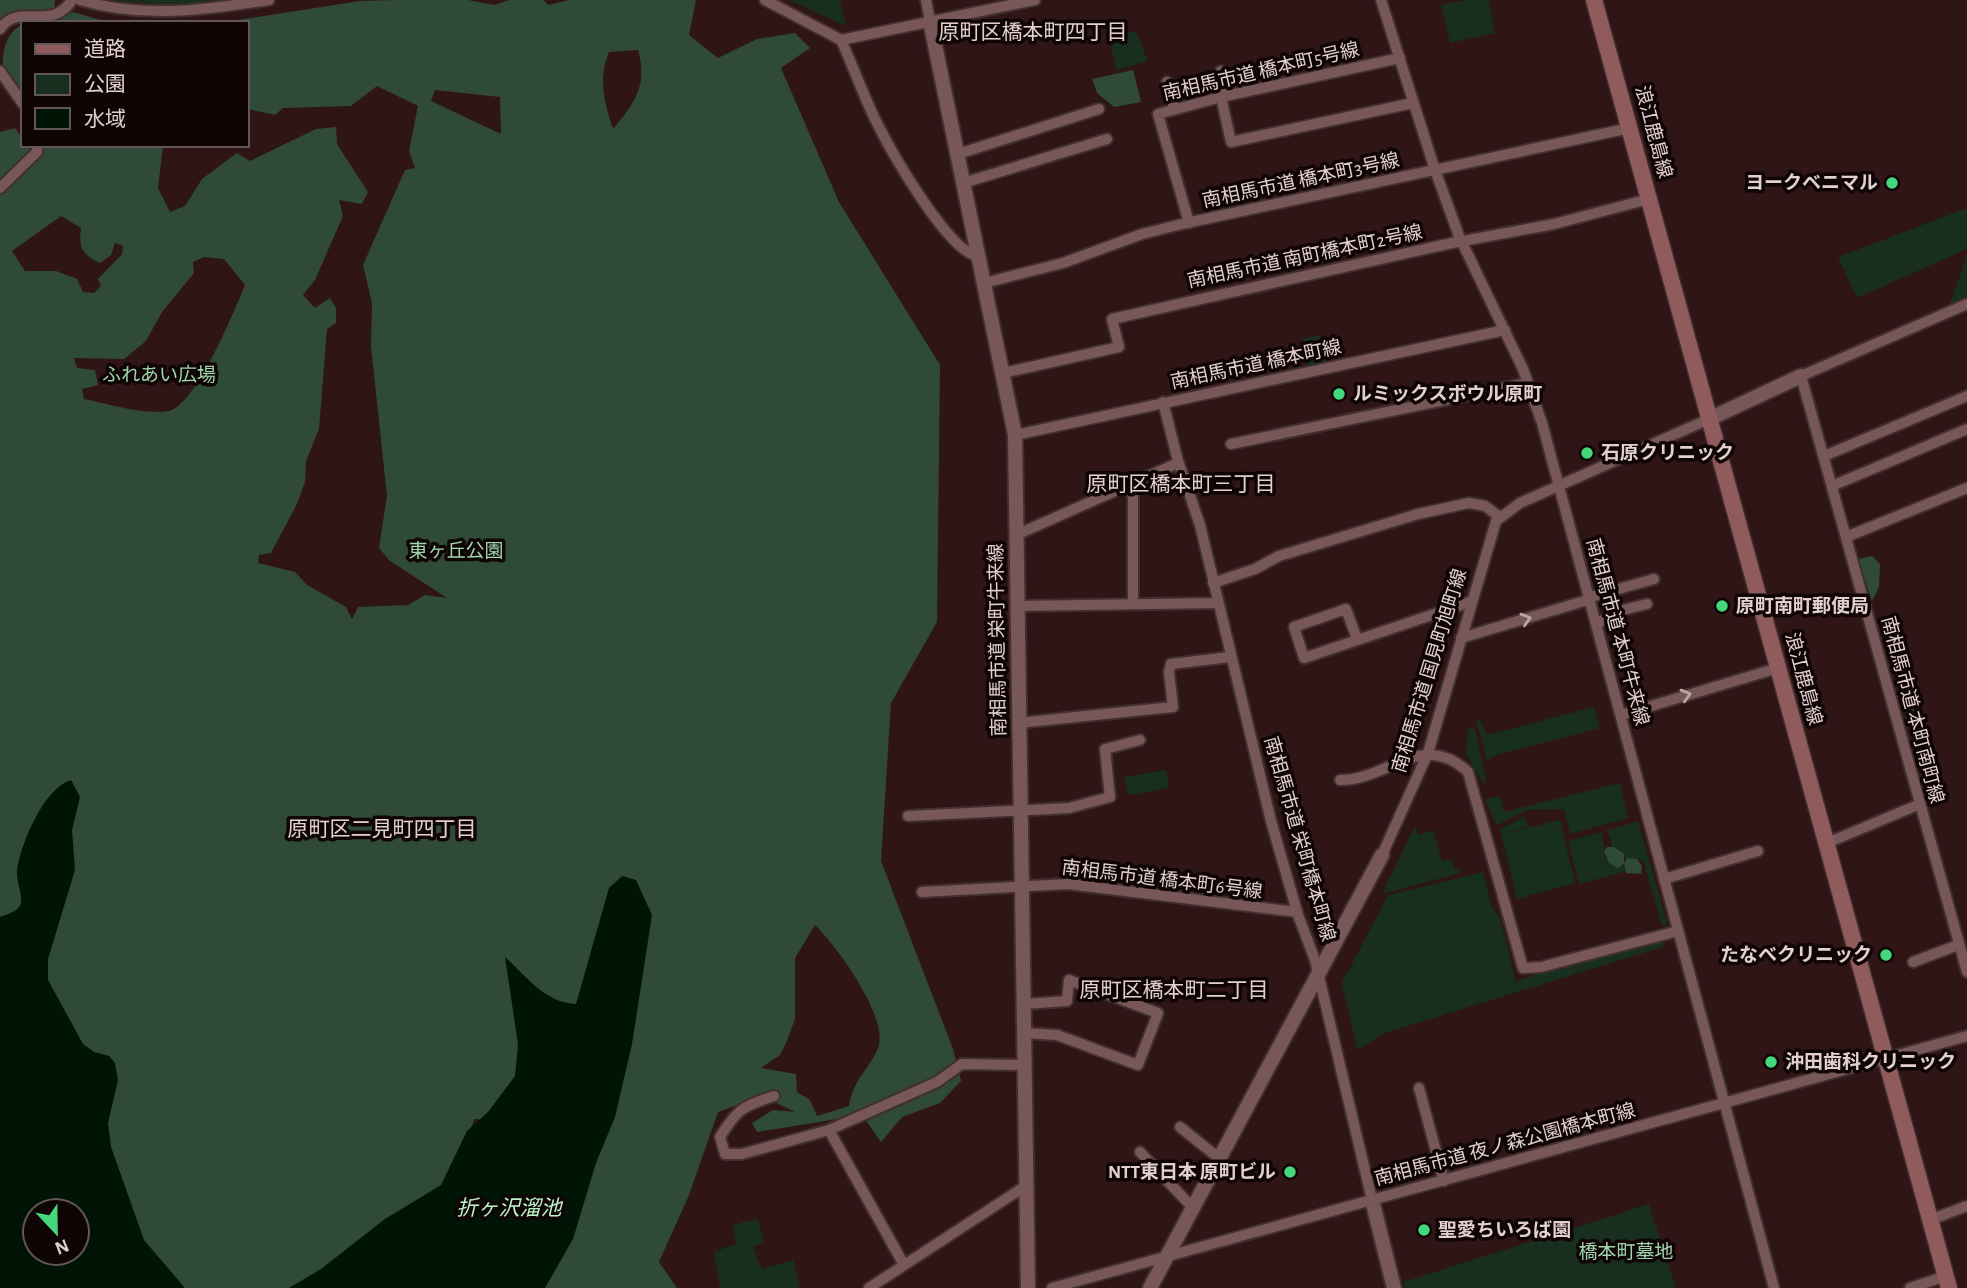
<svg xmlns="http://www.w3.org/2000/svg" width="1967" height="1288" font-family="'Alegreya Sans','Noto Sans JP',sans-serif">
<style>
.green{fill:#182e1e}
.forest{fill:#2f4a36;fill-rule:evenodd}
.water{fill:#001505;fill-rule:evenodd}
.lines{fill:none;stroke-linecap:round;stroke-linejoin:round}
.minor-casing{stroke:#432f30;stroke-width:14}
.tertiary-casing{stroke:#432f30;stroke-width:18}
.secondary-casing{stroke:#432f30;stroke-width:19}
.minor{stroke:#775757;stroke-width:10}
.tertiary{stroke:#775757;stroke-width:14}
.secondary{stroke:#905b5c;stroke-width:16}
.oneway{stroke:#bda5a5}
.poi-dot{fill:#44d77b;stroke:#0f0505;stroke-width:2.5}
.labels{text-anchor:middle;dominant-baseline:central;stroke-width:7;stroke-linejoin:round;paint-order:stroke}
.street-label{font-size:19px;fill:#e2cfcf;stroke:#0f0505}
.poi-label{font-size:19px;font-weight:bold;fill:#e2cfcf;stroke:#0f0505;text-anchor:start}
.park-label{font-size:19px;fill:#a0d5ad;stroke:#0f0505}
.neighbourhood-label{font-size:21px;fill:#e2cfcf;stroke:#0f0505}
.water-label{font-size:21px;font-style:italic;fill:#bef3ca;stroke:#0f0505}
</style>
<rect width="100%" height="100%" fill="#2f1515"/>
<g class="green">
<polygon points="109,0 220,0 170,5"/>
<polygon points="789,0 840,0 846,26"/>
<polygon points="1465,0 1489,0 1495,33 1450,43 1441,5"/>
<polygon points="1136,31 1148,61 1116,70 1109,36"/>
<polygon points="1967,208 1967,249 1857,298 1838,257"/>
<polygon points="1967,255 1967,296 1950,304"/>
<polygon points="1320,335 1326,363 1307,367 1302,339"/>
<polygon points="1594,707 1600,728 1493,756 1487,761 1476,720 1480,720 1487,735"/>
<polygon points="1474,727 1487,782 1483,783 1466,754 1468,729"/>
<polygon points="1166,770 1169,788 1128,795 1124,777"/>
<polygon points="1620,783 1628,818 1570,834 1564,809 1527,810 1497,825 1485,799 1500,796 1504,812"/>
<polygon points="1525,817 1528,827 1504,834 1560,820 1575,883 1517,899 1500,829"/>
<polygon points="1638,821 1667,922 1666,925 1662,926 1643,860 1610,855 1612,842 1607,830"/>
<polygon points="1415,825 1418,835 1433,830 1442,861 1452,859 1455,870 1459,869 1460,873 1382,894"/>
<polygon points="1602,832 1605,858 1615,865 1633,865 1634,869 1579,884 1568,841"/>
<polygon points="1483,872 1491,905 1500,918 1516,982 1540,972 1664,940 1666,946 1385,1033 1357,1050 1342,983 1388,895"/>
<polygon points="1649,1204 1676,1288 1405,1288 1403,1282"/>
<polygon points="758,1218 764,1242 753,1247 762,1269 793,1260 800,1288 720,1288 714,1252 736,1244 733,1225"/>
</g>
<g class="forest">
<polygon points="0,0 55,0 54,10 9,26 0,36"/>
<path d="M394,0H468L494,5L509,0H543L549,5L569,0H696L689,35L718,58L757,39L795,33L810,48L781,68L839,202L940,365L937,622L891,703L881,861L953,1049L961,1081L940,1103L902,1117L881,1142L862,1115L757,1132L752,1123L773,1110L795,1112L762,1096L718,1112L689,1195L659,1262L677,1288H541L579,1005L536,1056L503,1121L474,1119L451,1196L312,1288H147L88,1056L40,977L23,909L0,922V132L15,128L23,139V145L41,154L43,145H163L158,188L170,212L185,206L202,179L237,153L250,161L316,129L336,127L337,144L368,192L362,204L339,200L343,216L315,280L303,295L315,308L330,298L336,308V323L327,329L319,429L306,461L305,482L297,504L271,553L259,555L258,563L295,572L307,585L346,607L352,619L358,607L408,605L425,595L447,598L390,561L379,548L387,496L371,346L372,303L363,265L405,170L415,168L409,151L418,106L377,86L351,106L283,108L275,115L247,109V23H219L360,1ZM638,50C648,85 635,103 613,129C604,101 598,80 609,52ZM435,90L500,97L501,134L431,101ZM61,216L81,228C78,248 83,255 100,263L111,255L115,243L123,246L122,254L98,279L101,286L94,293L83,292L77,279L56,271H25L12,251ZM204,257L224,259L245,285C235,310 195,406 169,411C142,415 110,404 84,399L82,389L98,385L95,370L77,368L74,358L124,359L146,341L162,312L194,273L193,262ZM815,925C836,945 890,1019 878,1048C868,1072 855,1075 849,1106L817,1116L810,1100L797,1092L796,1074L761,1068L780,1055L786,1043L795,1019V958Z"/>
<polygon points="73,12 111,23 30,23 44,22"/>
<path d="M23,24V98L4,85C2,60 0,36 23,24Z"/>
<polygon points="1133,70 1141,102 1114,107 1097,93 1092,79"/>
<polygon points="1872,556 1880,564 1879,587 1872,601 1858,559"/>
<polygon points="1897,642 1934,786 1926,788 1886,646"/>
<polygon points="1607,847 1614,847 1624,854 1624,863 1627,858 1637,859 1642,866 1641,874 1626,873 1624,863 1618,868 1609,863 1604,851"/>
</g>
<g class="water">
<path d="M71,780L80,797L72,830L75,870L48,959V980L83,1044L94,1052L109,1056L115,1063L118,1080L108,1123L111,1147L144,1240L185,1288H0V917C8,914 20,911 21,902C22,892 16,881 17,870C21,843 44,788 71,780ZM35,1211H77V1253H35Z"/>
<path d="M622,876L636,880L652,915L632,1044L615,1117L596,1163L573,1239L545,1288H289L321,1269L385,1219L441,1185L467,1131L488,1112L515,1076L518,1044L505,957C526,976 545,1003 576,1004L609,888Z"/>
</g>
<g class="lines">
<g class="minor-casing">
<g id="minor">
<path d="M80,0C143,19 205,10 269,0"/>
<polyline points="765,0 841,40 1035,0"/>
<polyline points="926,0 930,21"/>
<polyline points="1381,0 1435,170 1459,236 1523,369 1542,423 1774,1288"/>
<path d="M0,29C19,1 51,33 72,0"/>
<path d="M841,40C854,68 864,98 878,125C892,153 949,253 978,256"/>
<polyline points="0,71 23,104"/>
<polyline points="1221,71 1226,96"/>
<polyline points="1167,82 1174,108"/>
<polyline points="1221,97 1231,142 1413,103"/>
<polyline points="958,154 1099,109"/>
<polyline points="963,183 1107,139"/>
<polyline points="0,188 37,152 38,145"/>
<polyline points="1189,223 1158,114 1221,97 1400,58"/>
<polyline points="984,283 1063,263 1142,234 1182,224 1630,128"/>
<polyline points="1967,304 1801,376 1967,972"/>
<polyline points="1003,373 1119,347 1112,319 1452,243 1554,224 1649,199"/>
<polyline points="1163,402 1178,461 1200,525 1271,821 1298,915 1315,960 1372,1200"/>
<polyline points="1015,435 1505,330"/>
<polyline points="1231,444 1528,383"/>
<polyline points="1824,456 1967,396"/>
<polyline points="1130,486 1133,497 1133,604"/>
<polyline points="1832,486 1967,429"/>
<polyline points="1016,535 1178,463"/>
<polyline points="1846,537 1967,488"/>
<polyline points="1213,583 1255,569 1279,556 1418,514 1469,503 1485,506 1500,517"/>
<polyline points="1590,597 1654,579"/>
<polyline points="1016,606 1218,603"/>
<polyline points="1597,624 1615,612 1647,604"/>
<polyline points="1461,638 1591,599"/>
<polyline points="1357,639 1346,609 1294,627 1304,658 1470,602"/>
<polyline points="1621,715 1778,668"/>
<polyline points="1018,723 1173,707 1169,672 1171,664 1230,657"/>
<path d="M1340,780C1386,781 1423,729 1468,772L1523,968L1541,967L1678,931"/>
<polyline points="908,816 1069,808 1110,797 1105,749 1140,740"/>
<polyline points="1827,843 1920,804"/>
<polyline points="1382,855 1428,753 1496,521 1520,503 1709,419"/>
<polyline points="1664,879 1758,851"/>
<polyline points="922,892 1068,884 1297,912"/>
<polyline points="1913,962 1958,945"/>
<polyline points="1024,1004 1067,1001 1069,980 1158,1013 1138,1065 1057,1035 1025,1033"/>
<polyline points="1419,1088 1444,1181"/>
<path d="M774,1096C742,1106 737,1110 720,1137L725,1154H742L829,1130"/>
<polyline points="1180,1127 1220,1159"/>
<polyline points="1140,1152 1193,1208"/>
<polyline points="1930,1220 1967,1206"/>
<polyline points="904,1265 829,1130 937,1082 962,1064 1025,1065"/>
<polyline points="869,1288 1027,1185"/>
<polyline points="1052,1288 1967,1036"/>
<polyline points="1910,1288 1946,1276"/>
</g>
</g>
<g class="tertiary-casing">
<g id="tertiary">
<polyline points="930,21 1015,435 1028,1288"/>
<polyline points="1709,419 1801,376"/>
<polyline points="1372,1200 1394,1288"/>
<polyline points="1150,1288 1382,855"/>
</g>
</g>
<g class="secondary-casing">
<polyline id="secondary" points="1594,0 1949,1288"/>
</g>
<use href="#minor" class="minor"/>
<use href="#tertiary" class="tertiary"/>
<use href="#secondary" class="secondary"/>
</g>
<defs><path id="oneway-chevron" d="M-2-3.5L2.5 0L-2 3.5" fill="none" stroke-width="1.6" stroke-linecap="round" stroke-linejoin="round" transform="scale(1.75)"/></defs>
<g class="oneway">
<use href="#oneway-chevron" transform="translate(1526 619) rotate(-17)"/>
<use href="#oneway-chevron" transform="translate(1686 695) rotate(-16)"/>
</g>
<g class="poi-dot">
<circle cx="1892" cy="183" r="7"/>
<circle cx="1339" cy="394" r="7"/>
<circle cx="1587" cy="453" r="7"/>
<circle cx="1722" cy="606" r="7"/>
<circle cx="1886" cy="955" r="7"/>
<circle cx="1771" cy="1062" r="7"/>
<circle cx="1290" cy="1172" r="7"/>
<circle cx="1424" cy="1230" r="7"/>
</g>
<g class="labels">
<g class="street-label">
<text transform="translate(1261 72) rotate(-13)">南相馬市道 橋本町5号線</text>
<text transform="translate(1653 132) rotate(75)">浪江鹿島線</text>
<text transform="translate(1301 181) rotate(-12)">南相馬市道 橋本町3号線</text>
<text transform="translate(1305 257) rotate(-12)">南相馬市道 南町橋本町2号線</text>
<text transform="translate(1256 365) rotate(-12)">南相馬市道 橋本町線</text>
<text transform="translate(1617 632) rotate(75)">南相馬市道 本町牛来線</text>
<text transform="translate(998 640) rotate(-91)">南相馬市道 栄町牛来線</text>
<text transform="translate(1430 671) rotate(-73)">南相馬市道 国見町旭町線</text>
<text transform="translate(1803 679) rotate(75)">浪江鹿島線</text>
<text transform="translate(1912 710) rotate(75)">南相馬市道 本町南町線</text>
<text transform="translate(1299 839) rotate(74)">南相馬市道 栄町橋本町線</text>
<text transform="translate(1162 880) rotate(7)">南相馬市道 橋本町6号線</text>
<text transform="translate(1505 1145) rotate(-15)">南相馬市道 夜ノ森公園橋本町線</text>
</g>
<g class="poi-label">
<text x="1878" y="183" text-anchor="end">ヨークベニマル</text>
<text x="1353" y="394">ルミックスボウル原町</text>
<text x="1601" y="453">石原クリニック</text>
<text x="1736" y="606">原町南町郵便局</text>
<text x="1872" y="955" text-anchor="end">たなべクリニック</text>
<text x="1785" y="1062">沖田歯科クリニック</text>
<text x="1276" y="1172" text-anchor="end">NTT東日本 原町ビル</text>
<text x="1438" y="1230">聖愛ちいろば園</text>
</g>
<g class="park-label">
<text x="159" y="375">ふれあい広場</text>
<text x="456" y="551">東ヶ丘公園</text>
<text x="1626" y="1252">橋本町墓地</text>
</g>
<g class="neighbourhood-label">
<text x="1033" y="32">原町区橋本町四丁目</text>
<text x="1181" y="484">原町区橋本町三丁目</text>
<text x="382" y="829">原町区二見町四丁目</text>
<text x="1174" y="990">原町区橋本町二丁目</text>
</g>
<g class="water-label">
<text x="509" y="1208">折ヶ沢溜池</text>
</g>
</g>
<rect x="21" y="21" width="228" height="126" fill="#0f0505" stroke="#635656" stroke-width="2"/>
<rect x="35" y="44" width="35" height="10" fill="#905b5c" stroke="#635656" stroke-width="2"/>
<text x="84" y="56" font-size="21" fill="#e2cfcf">道路</text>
<rect x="35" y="74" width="35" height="21" fill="#182e1e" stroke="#635656" stroke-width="2"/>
<text x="84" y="91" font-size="21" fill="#e2cfcf">公園</text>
<rect x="35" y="108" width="35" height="21" fill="#001505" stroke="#635656" stroke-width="2"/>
<text x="84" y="126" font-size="21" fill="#e2cfcf">水域</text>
<g transform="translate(56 1232) rotate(158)"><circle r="33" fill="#0f0505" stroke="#635656" stroke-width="2"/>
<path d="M0-5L12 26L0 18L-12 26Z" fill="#44d77b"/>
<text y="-10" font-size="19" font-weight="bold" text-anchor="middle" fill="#e2cfcf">N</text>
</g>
</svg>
